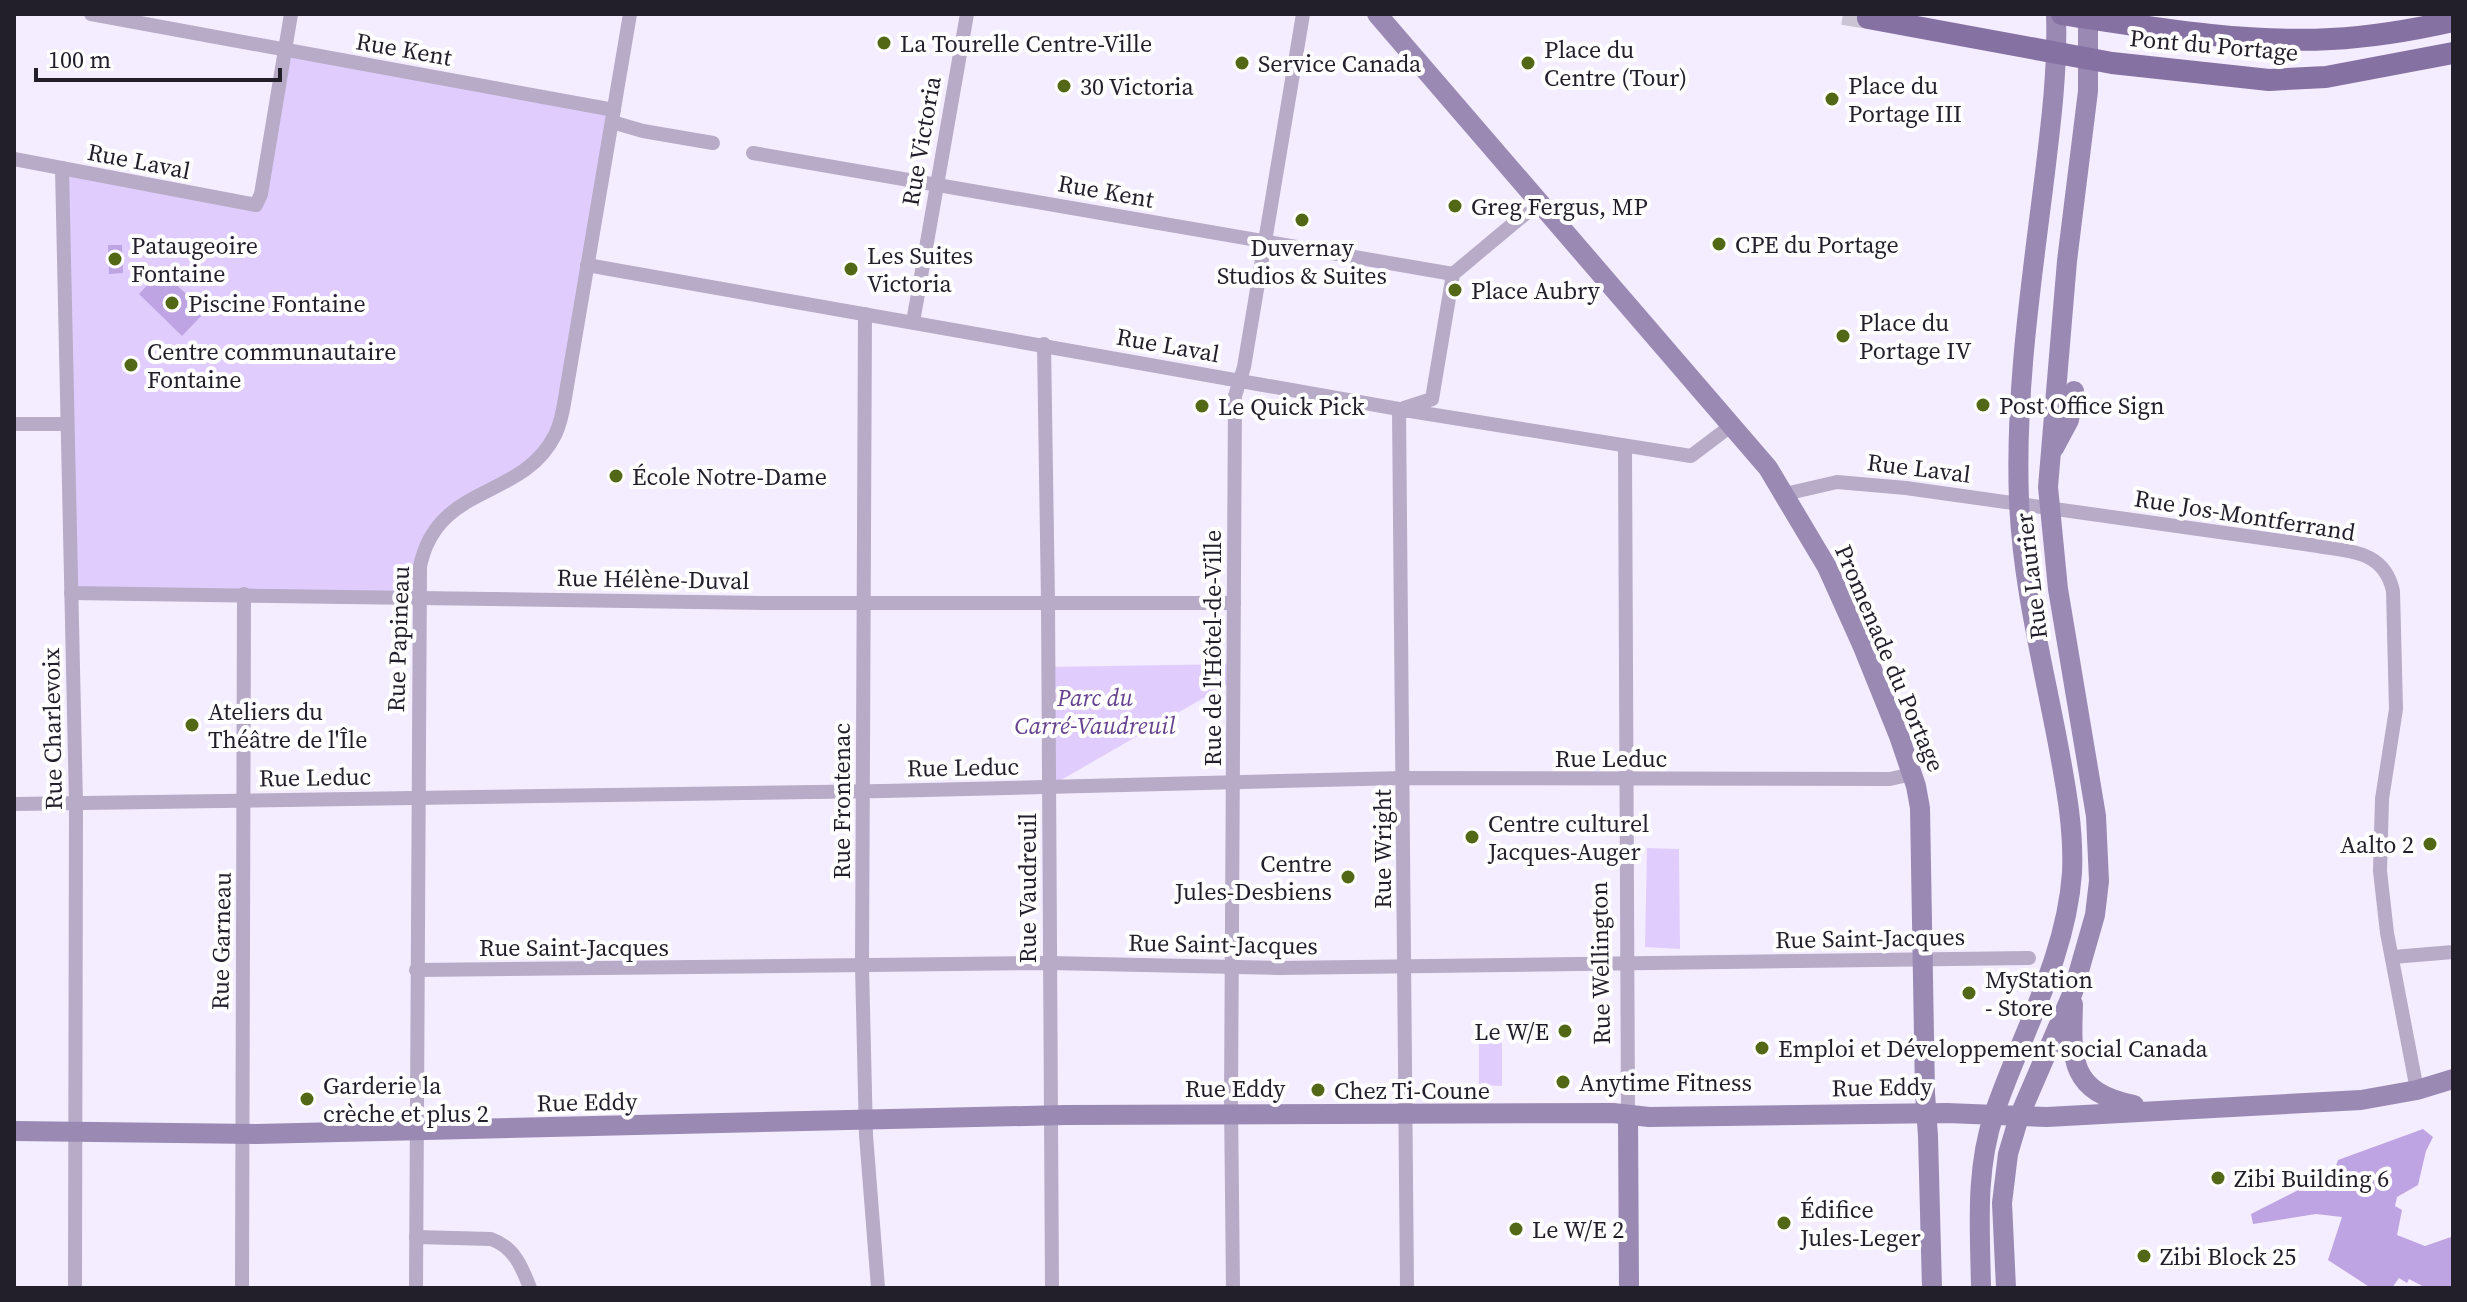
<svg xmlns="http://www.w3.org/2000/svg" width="2467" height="1302" font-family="'Source Serif 4',serif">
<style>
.green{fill:#e1cdfd}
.water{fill:#bfa4e3}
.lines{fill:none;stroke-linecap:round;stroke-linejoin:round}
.primary-tunnel{stroke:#cac4d4;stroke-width:22;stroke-dasharray:22 11;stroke-linecap:butt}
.street{stroke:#b7abc8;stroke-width:14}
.secondary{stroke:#9a89b3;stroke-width:20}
.primary{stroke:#8671a3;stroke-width:22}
.poi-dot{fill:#536816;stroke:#fff;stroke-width:3}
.labels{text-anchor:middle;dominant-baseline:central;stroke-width:8;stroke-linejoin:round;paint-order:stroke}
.poi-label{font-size:24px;fill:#231f2a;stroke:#fff;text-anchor:start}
.street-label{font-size:24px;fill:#231f2a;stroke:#fff}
.park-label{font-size:24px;font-style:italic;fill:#66428f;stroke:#fff}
</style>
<rect width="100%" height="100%" fill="#f4edff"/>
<g class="green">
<polygon points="285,50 614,110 565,398 548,447 440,521 418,596 71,593 62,168 256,205"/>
<polygon points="1233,664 1233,681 1049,787 1048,667"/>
<polygon points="1647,848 1679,849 1680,949 1645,947"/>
<polygon points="1479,1043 1502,1043 1502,1086 1479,1085"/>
</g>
<g class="water">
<polygon points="108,245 122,245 123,273 109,274"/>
<polygon points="161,270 205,312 182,336 139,294"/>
<polygon points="2423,1129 2433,1137 2426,1151 2418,1185 2397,1197 2395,1206 2402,1210 2397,1235 2425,1246 2451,1237 2453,1233 2453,1288 2426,1288 2409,1279 2407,1283 2399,1278 2392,1288 2371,1288 2328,1260 2342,1217 2316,1214 2253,1224 2251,1214 2334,1172 2338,1160"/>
</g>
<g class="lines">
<polyline class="primary-tunnel" points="1843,14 1868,18"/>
<g class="street">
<polyline points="91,14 614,110"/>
<polyline points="612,122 643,131 713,143"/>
<polyline points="753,153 1453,274"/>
<polyline points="14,159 256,205 261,194 291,14"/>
<polyline points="62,168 76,804 75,1288"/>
<polyline points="587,265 1410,411 1399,409"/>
<polyline points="865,314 862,966 866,1135 878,1288"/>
<polyline points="913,322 967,14"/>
<polyline points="1044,344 1048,602 1052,1288"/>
<polyline points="1404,408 1432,399 1453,274 1525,214"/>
<polyline points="1399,409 1407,1288"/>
<polyline points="1404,410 1691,456 1732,425"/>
<polyline points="14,424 67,424"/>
<polyline points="1625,446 1628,1115"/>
<path d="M1785,494L1837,482L1906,488L2318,546C2352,552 2384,551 2393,591L2396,709L2382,799L2380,871L2387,933L2417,1090"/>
<polyline points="71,593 766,603 1234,603"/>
<polyline points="14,804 884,791 1403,778 1890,779 1912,774"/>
<polyline points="2393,957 2453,952"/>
<polyline points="416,970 1049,963 1278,968 2029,958"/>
<path d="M416,1237L491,1239C514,1247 522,1267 530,1288"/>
<polyline points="242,1288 244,594"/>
<path d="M416,1288L420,566C438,482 522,501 555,435C561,423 563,411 565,398L630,14"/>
<polyline points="1233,1288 1231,1101 1235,396 1244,367 1303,14"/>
</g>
<g class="secondary">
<polyline points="1377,14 1768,468 1827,567 1863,647 1899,736 1916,786 1920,808 1925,1093 1928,1136 1932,1288"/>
<polyline points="2054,448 2069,420 2074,391"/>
<path d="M2073,1004C2071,1060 2070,1092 2134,1105"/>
<polyline points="1628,1115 1629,1288"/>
<polyline points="14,1131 256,1134 1065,1115 1613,1113 1649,1117 1947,1113 2047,1117 2361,1100 2417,1090 2453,1079"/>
<path d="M1981,1288C1980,1229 1975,1171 1994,1114C2021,1034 2066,959 2072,873C2074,829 2066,787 2058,744C2043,664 2022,582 2019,500C2015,396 2030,292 2043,189C2050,131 2058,73 2056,14"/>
<polyline points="2006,1288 2002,1203 2008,1154 2019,1117 2073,992 2095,915 2099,881 2096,816 2058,589 2048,487 2067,261 2088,91 2088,14"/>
</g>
<g class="primary">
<path d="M2062,14C2148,27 2244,44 2331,39C2372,37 2413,30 2453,21"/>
<polyline points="1868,18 2112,63 2269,80 2326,77 2453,53"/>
</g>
</g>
<g class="poi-dot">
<circle cx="884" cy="43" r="8"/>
<circle cx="1242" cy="63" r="8"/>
<circle cx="1528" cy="63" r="8"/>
<circle cx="1064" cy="86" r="8"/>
<circle cx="1832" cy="99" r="8"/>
<circle cx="1455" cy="206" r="8"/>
<circle cx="1302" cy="220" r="8"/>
<circle cx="1719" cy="244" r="8"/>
<circle cx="115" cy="259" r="8"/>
<circle cx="851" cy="269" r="8"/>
<circle cx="1455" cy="290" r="8"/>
<circle cx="172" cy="303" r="8"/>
<circle cx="1843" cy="336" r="8"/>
<circle cx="131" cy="365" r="8"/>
<circle cx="1983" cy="405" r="8"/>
<circle cx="1202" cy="406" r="8"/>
<circle cx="616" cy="476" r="8"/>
<circle cx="192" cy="725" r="8"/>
<circle cx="1472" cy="837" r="8"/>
<circle cx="2430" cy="844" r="8"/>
<circle cx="1348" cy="877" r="8"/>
<circle cx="1969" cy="993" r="8"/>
<circle cx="1565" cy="1031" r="8"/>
<circle cx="1762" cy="1048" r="8"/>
<circle cx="1563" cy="1082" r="8"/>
<circle cx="1318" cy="1090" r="8"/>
<circle cx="307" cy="1099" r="8"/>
<circle cx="2218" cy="1178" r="8"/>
<circle cx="1784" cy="1223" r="8"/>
<circle cx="1516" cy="1229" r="8"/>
<circle cx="2144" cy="1256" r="8"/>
</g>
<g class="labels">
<g class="poi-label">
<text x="900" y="43">La Tourelle Centre-Ville</text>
<text x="1544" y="49">Place du<tspan x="1544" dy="28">Centre (Tour)</tspan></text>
<text x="1258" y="63">Service Canada</text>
<text x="1848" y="85">Place du<tspan x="1848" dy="28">Portage III</tspan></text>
<text x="1080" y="86">30 Victoria</text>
<text x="1471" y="206">Greg Fergus, MP</text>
<text x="1735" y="244">CPE du Portage</text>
<text x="131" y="245">Pataugeoire<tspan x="131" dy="28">Fontaine</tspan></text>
<text x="1302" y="247" text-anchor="middle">Duvernay<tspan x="1302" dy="28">Studios &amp; Suites</tspan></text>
<text x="867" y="255">Les Suites<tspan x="867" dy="28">Victoria</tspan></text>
<text x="1471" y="290">Place Aubry</text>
<text x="188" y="303">Piscine Fontaine</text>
<text x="1859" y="322">Place du<tspan x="1859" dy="28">Portage IV</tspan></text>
<text x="147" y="351">Centre communautaire<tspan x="147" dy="28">Fontaine</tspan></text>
<text x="1999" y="405">Post Office Sign</text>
<text x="1218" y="406">Le Quick Pick</text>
<text x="632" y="476">École Notre-Dame</text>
<text x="208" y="711">Ateliers du<tspan x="208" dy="28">Théâtre de l'Île</tspan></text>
<text x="1488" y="823">Centre culturel<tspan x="1488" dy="28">Jacques-Auger</tspan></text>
<text x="2414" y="844" text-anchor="end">Aalto 2</text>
<text x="1332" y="863" text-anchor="end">Centre<tspan x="1332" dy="28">Jules-Desbiens</tspan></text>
<text x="1985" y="979">MyStation<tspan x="1985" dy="28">- Store</tspan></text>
<text x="1549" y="1031" text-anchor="end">Le W/E</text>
<text x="1778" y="1048">Emploi et Développement social Canada</text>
<text x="1579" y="1082">Anytime Fitness</text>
<text x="323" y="1085">Garderie la<tspan x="323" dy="28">crèche et plus 2</tspan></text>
<text x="1334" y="1090">Chez Ti-Coune</text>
<text x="2234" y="1178">Zibi Building 6</text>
<text x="1800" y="1209">Édifice<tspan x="1800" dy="28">Jules-Leger</tspan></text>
<text x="1532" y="1229">Le W/E 2</text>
<text x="2160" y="1256">Zibi Block 25</text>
</g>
<g class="street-label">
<text transform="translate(2214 45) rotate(5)">Pont du Portage</text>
<text transform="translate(404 49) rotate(10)">Rue Kent</text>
<text transform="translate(921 141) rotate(-80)">Rue Victoria</text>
<text transform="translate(139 161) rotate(11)">Rue Laval</text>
<text transform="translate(1106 191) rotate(10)">Rue Kent</text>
<text transform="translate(1168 345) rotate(10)">Rue Laval</text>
<text transform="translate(1919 468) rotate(7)">Rue Laval</text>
<text transform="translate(2245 515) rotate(9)">Rue Jos-Montferrand</text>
<text transform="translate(2031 576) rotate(-97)">Rue Laurier</text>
<text transform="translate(653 579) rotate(1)">Rue Hélène-Duval</text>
<text transform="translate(398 639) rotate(-88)">Rue Papineau</text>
<text transform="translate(1212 648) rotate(-90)">Rue de l'Hôtel-de-Ville</text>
<text transform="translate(1890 658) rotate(67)">Promenade du Portage</text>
<text transform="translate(52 729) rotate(-91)">Rue Charlevoix</text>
<text x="1611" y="758">Rue Leduc</text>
<text transform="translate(963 767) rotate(-1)">Rue Leduc</text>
<text transform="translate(315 777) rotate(-1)">Rue Leduc</text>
<text transform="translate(841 801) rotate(-90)">Rue Frontenac</text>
<text transform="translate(1382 849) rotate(-90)">Rue Wright</text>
<text transform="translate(1027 888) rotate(-90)">Rue Vaudreuil</text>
<text transform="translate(1870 938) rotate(-1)">Rue Saint-Jacques</text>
<text transform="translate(221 941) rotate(-89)">Rue Garneau</text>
<text transform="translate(1223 944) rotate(1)">Rue Saint-Jacques</text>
<text x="574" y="947">Rue Saint-Jacques</text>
<text transform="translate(1600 963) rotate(-91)">Rue Wellington</text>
<text transform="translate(1882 1087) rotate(-1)">Rue Eddy</text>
<text x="1235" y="1088">Rue Eddy</text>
<text transform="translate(587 1102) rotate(-1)">Rue Eddy</text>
</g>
<g class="park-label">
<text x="1095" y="697">Parc du<tspan x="1095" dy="28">Carré-Vaudreuil</tspan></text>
</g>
</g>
<rect width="2467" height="1302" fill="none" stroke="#231f2a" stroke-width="32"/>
<path d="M36 68v12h244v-12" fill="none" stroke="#231f2a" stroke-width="4"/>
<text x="48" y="68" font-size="24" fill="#231f2a" stroke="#ffffff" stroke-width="6" paint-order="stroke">100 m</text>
</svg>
